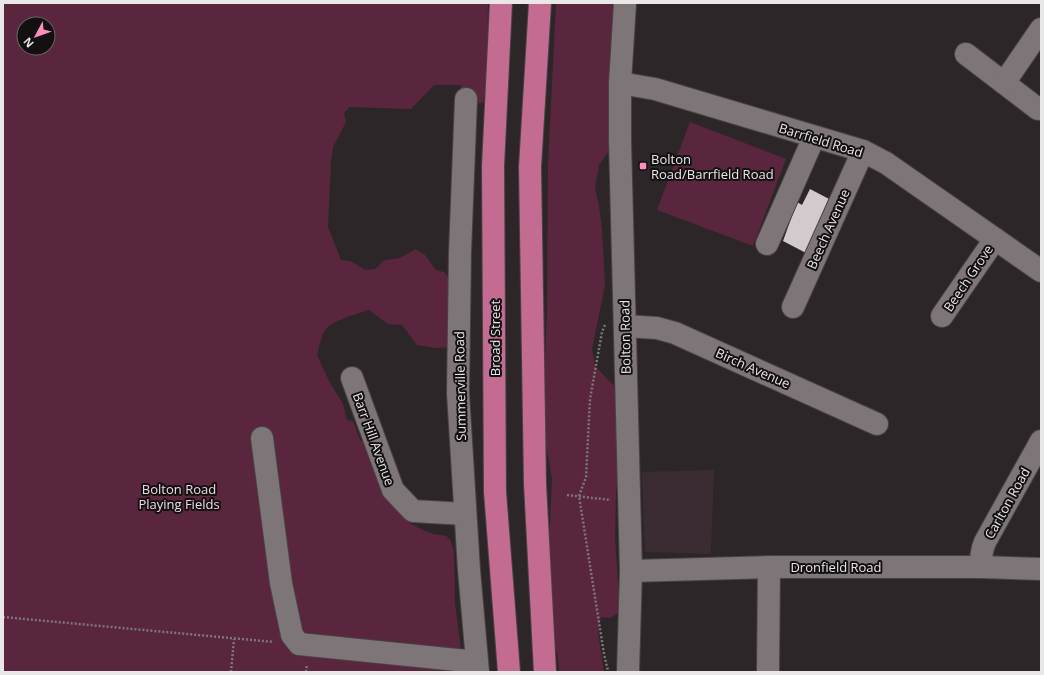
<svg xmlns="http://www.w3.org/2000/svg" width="1044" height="675" font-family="'Open Sans',sans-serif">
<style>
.built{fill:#3a2c32}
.green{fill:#59263d;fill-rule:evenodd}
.building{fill:#d3cacd}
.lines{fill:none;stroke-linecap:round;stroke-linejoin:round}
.minor-casing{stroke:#494345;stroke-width:24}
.highway-casing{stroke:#494345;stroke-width:24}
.path{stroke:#7e777a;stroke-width:2.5;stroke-dasharray:2 2;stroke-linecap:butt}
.minor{stroke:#7d7578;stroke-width:22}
.highway{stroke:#c36b91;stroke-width:22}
.highway-bridge-casing{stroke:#494345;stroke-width:24;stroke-linecap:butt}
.highway-bridge{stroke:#c36b91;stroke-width:22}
.poi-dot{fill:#fd8ebe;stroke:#131011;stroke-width:1.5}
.labels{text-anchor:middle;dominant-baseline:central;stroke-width:4;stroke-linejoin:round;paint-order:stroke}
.street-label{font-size:13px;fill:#ebe6e8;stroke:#131011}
.poi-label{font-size:13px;fill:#ebe6e8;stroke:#131011;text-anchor:start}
.park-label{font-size:13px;fill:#f0d9e1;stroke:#131011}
</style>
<rect width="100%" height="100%" fill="#2d2629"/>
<polygon class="built" points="714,470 711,554 645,552 642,472"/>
<g class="green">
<path d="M3,3H488L487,80L483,103H472L461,91V85H434L411,109L349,107L344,114L346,122L333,147L331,162L328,227L341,260L350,261L366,270L375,269L385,260L400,258L416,249L425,255L436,270L444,272L454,285V347L436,348L417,345L402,325L388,324L369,310C357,314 327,321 323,334C320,341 319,348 317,355L330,383L343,404L347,420L353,421L360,440L366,444L389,501L408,522L423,530L433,534L447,536L448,539H450L454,551L455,603L464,672H3ZM24,24H48V48H24Z"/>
<polygon points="556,3 614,3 610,149 599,165 595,188 599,206 602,229 605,285 592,349 595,366 614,386 617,422 618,477 616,493 615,538 620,612 610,618 601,617 598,632 604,672 559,672 558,657 549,622 548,564 552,479 545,439 543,395 547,315 548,164"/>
<polygon points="690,122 786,159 753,246 657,210"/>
</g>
<polygon class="building" points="810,189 831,200 806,253 783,241 797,202 802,205"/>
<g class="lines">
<g class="minor-casing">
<g id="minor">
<polyline points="625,3 620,83 620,140 631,571 628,672"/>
<polyline points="966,54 1038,109"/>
<polyline points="620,83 655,89 863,151 886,163 1041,271"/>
<polyline points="1004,83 1041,29"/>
<polyline points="466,99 460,252 458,393 469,570 478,672"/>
<polyline points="767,244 814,137"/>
<polyline points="793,307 863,151"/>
<polyline points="942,316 995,239"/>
<polyline points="625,326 657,328 675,333 877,424"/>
<polyline points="352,378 393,490 413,511 465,514"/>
<polyline points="262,438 281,583 292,635 299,644 477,662"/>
<path d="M982,567C981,557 981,551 985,542L1041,441"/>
<polyline points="631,571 769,567 982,567 1041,569"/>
<polyline points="768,672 769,567"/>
</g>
</g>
<g class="highway-casing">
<polyline id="highway" points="540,3 530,167 535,484 545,672"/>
</g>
<g class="path">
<polyline points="605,325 602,332 590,399 586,477 579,496 604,654 608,671"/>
<polyline points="567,495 611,500"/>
<polyline points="3,617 274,642"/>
<polyline points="231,672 234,639"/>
<polyline points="306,672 307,664"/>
</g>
<use href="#minor" class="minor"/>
<use href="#highway" class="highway"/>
<g class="highway-bridge-casing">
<polyline id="highway-bridge" points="501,3 493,166 495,492 509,672"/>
</g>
<use href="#highway-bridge" class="highway-bridge"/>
</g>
<rect class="poi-dot" x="639" y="162" width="8" height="8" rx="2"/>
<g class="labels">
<g class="street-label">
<text transform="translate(821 140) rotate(17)">Barrfield Road</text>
<text transform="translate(828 229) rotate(-66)">Beech Avenue</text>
<text transform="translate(968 278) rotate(-56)">Beech Grove</text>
<text transform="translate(625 337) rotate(-91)">Bolton Road</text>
<text transform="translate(495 338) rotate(-90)">Broad Street</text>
<text transform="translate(753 368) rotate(24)">Birch Avenue</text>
<text transform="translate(460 386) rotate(-91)">Summerville Road</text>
<text transform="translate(374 439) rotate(70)">Barr Hill Avenue</text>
<text transform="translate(1007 503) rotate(-61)">Carlton Road</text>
<text x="836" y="567">Dronfield Road</text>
</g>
<g class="poi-label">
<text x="651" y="159">Bolton<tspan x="651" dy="15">Road/Barrfield Road</tspan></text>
</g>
<g class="park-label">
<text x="179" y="489">Bolton Road<tspan x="179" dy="15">Playing Fields</tspan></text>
</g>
</g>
<rect width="1044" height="675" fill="none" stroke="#ebe6e8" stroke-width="8"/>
<g transform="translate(36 36) rotate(229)"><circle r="19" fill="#131011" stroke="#696667"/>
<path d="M0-3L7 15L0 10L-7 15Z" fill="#fd8ebe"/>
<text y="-6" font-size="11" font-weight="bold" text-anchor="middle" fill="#ebe6e8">N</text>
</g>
</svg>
